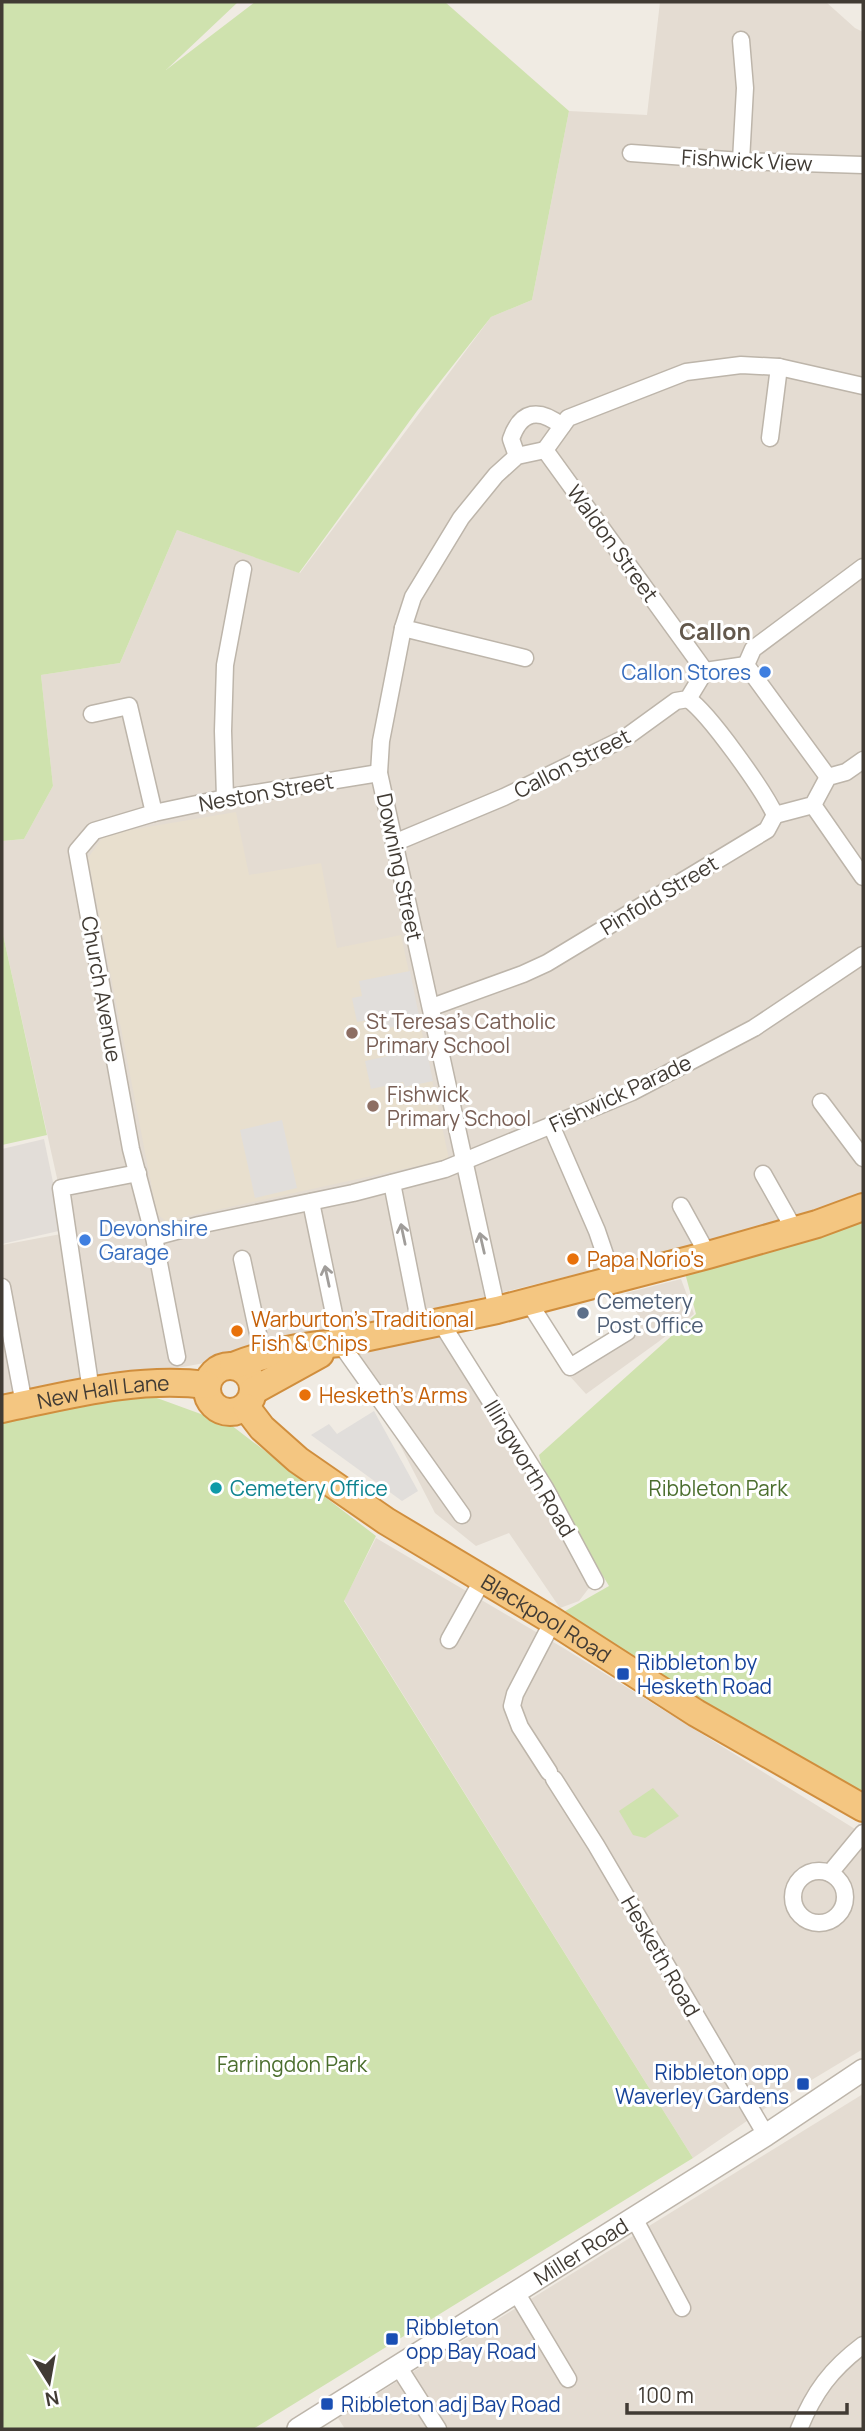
<svg xmlns="http://www.w3.org/2000/svg" width="865" height="2431" font-family="Manrope,sans-serif">
<style>
.residential{fill:#e4dcd2}
.industrial{fill:#e2ddd8}
.education{fill:#e8dfce}
.green{fill:#cfe2ae}
.parking{fill:#e1dedb}
.lines{fill:none;stroke-linecap:round;stroke-linejoin:round}
.minor-casing{stroke:#bdb5aa;stroke-width:19}
.tertiary-casing{stroke:#bdb5aa;stroke-width:24}
.trunk-casing{stroke:#d08e3d;stroke-width:30}
.minor{stroke:#fff;stroke-width:16}
.tertiary{stroke:#fff;stroke-width:21}
.trunk{stroke:#f4c681;stroke-width:26}
.oneway{stroke:#a09d9a}
.shop-dot{fill:#3f7fe0;stroke:#fff;stroke-width:2.5}
.education-dot{fill:#8d6e63;stroke:#fff;stroke-width:2.5}
.food-dot{fill:#e8710a;stroke:#fff;stroke-width:2.5}
.service-dot{fill:#5c6f8a;stroke:#fff;stroke-width:2.5}
.culture-dot{fill:#0f9aa8;stroke:#fff;stroke-width:2.5}
.transit-dot{fill:#1a4fb4;stroke:#fff;stroke-width:2.5}
.labels{text-anchor:middle;dominant-baseline:central;stroke-width:6;stroke-linejoin:round;paint-order:stroke}
.street-label{font-size:21px;fill:#413b34;stroke:#fff}
.shop-label{font-size:21px;fill:#366cbe;stroke:#fff;text-anchor:end}
.education-label{font-size:21px;fill:#785e54;stroke:#fff;text-anchor:start}
.food-label{font-size:21px;fill:#c56008;stroke:#fff;text-anchor:start}
.service-label{font-size:21px;fill:#4e5e75;stroke:#fff;text-anchor:start}
.culture-label{font-size:21px;fill:#0d838f;stroke:#fff;text-anchor:start}
.park-label{font-size:21px;fill:#4b6e2d;stroke:#fff}
.transit-label{font-size:21px;fill:#164399;stroke:#fff;text-anchor:start}
.neighbourhood-label{font-size:23px;font-weight:bold;fill:#63584c;stroke:#fff}
</style>
<rect width="100%" height="100%" fill="#f0ebe3"/>
<g class="residential">
<polygon points="660,2 826,2 855,28 863,32 863,1204 373,1324 199,1364 2,1400 2,1245 61,1234 78,1273 2,930 2,841 24,839 53,786 41,675 120,663 177,530 300,573 491,317 532,300 569,111 647,115"/>
<polygon points="681,1279 694,1314 658,1342 586,1394 567,1373 643,1324 626,1293"/>
<polygon points="439,1336 545,1505 592,1584 579,1601 560,1608 509,1533 476,1546 435,1513 381,1408 344,1353"/>
<polygon points="376,1538 565,1649 863,1834 863,2049 770,2105 693,2158 344,1600"/>
<polygon points="863,2094 863,2429 345,2429 338,2418"/>
</g>
<polygon class="industrial" points="44,1139 63,1230 2,1244 2,1149"/>
<polygon class="education" points="236,812 249,875 321,863 337,948 401,935 449,1159 166,1221 157,1214 88,858 103,837 118,832"/>
<g class="green">
<polygon points="2,2 238,2 166,70 255,2 445,2 569,111 532,300 491,317 417,411 299,573 177,530 120,663 41,675 53,786 24,839 2,841"/>
<polygon points="2,930 47,1135 2,1145"/>
<polygon points="863,1221 863,1798 604,1647 560,1614 609,1586 546,1481 539,1455 696,1314 685,1273"/>
<polygon points="146,1394 231,1425 376,1536 344,1601 693,2158 253,2429 2,2429 2,1422"/>
<polygon points="653,1788 679,1816 645,1838 633,1835 619,1811"/>
</g>
<g class="parking">
<polygon points="410,971 420,1021 376,1031 374,1019 357,1022 352,998 362,996 359,981"/>
<polygon points="426,1048 433,1081 405,1087 403,1082 371,1089 365,1061"/>
<polygon points="282,1120 297,1188 255,1198 240,1130"/>
<polygon points="374,1411 418,1491 402,1501 311,1435 329,1424 337,1434"/>
</g>
<g class="lines">
<g class="minor-casing">
<g id="minor">
<polyline points="631,153 741,161 863,165"/>
<polyline points="741,161 745,88 741,40"/>
<polyline points="770,438 779,367"/>
<polyline points="545,450 568,418 686,372 741,365 779,367 863,386"/>
<polyline points="545,450 705,671"/>
<path d="M517,456L511,439C521,410 539,408 562,426"/>
<polyline points="403,628 525,658"/>
<polyline points="746,665 753,649 863,567"/>
<polyline points="746,665 828,777"/>
<path d="M688,699C709,713 764,791 775,815"/>
<polyline points="92,714 129,706 154,813 94,831 77,851 131,1149 154,1237 177,1357"/>
<polyline points="225,798 223,731 225,665 243,569"/>
<polyline points="813,805 863,877"/>
<polyline points="154,813 225,798 379,773"/>
<polyline points="775,815 813,805 828,777 846,772 863,760"/>
<polyline points="394,843 504,797 625,738 676,701 688,699 705,671 746,665"/>
<polyline points="432,1007 523,974 547,963 767,830 775,815"/>
<polyline points="821,1102 863,1158"/>
<polyline points="551,1125 597,1231 613,1278"/>
<polyline points="763,1174 794,1229"/>
<polyline points="392,1183 420,1325"/>
<polyline points="311,1202 340,1343 462,1515"/>
<polyline points="681,1206 708,1255"/>
<polyline points="154,1237 199,1225 353,1193 445,1169 632,1092 754,1028 863,955"/>
<polyline points="242,1259 263,1357"/>
<polyline points="2,1287 24,1404"/>
<polyline points="528,1301 570,1367 627,1332"/>
<polyline points="497,1310 379,773 381,741 403,628 413,597 461,518 496,475 517,456 545,450"/>
<polyline points="440,1321 545,1488 595,1581"/>
<polyline points="91,1391 61,1188 138,1173"/>
<polyline points="449,1640 483,1579"/>
<polyline points="549,1772 520,1727 512,1706 515,1694 553,1621"/>
<polyline points="554,1779 596,1845 766,2135"/>
<circle cx="819" cy="1897" r="26"/>
<polyline points="830,1873 863,1833"/>
<polyline points="634,2218 682,2308"/>
<polyline points="516,2292 568,2379"/>
<polyline points="398,2366 438,2429"/>
<path d="M799,2429C814,2392 831,2369 863,2345"/>
</g>
</g>
<g class="tertiary-casing">
<g id="tertiary">
<path id="s1" d="M298,2429L766,2135L863,2070"/>
</g>
</g>
<g class="trunk-casing">
<g id="trunk">
<circle cx="230" cy="1389" r="23"/>
<path d="M233,1366C266,1353 305,1345 340,1343L497,1310L708,1255L817,1224L863,1207"/>
<polyline points="253,1391 320,1354"/>
<path id="s2" d="M246,1407L262,1428L298,1460L386,1521L553,1621L696,1713L863,1808"/>
<path id="s3" d="M2,1409C69,1395 138,1376 207,1385"/>
</g>
</g>
<use href="#minor" class="minor"/>
<use href="#tertiary" class="tertiary"/>
<use href="#trunk" class="trunk"/>
</g>
<defs><path id="oneway-shaft" d="M-6 0H5M1.5-3L5.5 0L1.5 3" fill="none" stroke-width="1.6" stroke-linecap="round" stroke-linejoin="round" transform="scale(1.75)"/></defs>
<g class="oneway">
<use href="#oneway-shaft" transform="translate(403 1234) rotate(-102)"/>
<use href="#oneway-shaft" transform="translate(482 1243) rotate(-103)"/>
<use href="#oneway-shaft" transform="translate(327 1276) rotate(-102)"/>
</g>
<g class="shop-dot">
<circle cx="765" cy="672" r="7"/>
<circle cx="85" cy="1240" r="7"/>
</g>
<g class="education-dot">
<circle cx="352" cy="1033" r="7"/>
<circle cx="373" cy="1106" r="7"/>
</g>
<g class="food-dot">
<circle cx="573" cy="1259" r="7"/>
<circle cx="237" cy="1331" r="7"/>
<circle cx="305" cy="1395" r="7"/>
</g>
<circle class="service-dot" cx="583" cy="1313" r="7"/>
<circle class="culture-dot" cx="216" cy="1488" r="7"/>
<g class="transit-dot">
<rect x="616" y="1667" width="14" height="14" rx="3.5"/>
<rect x="796" y="2077" width="14" height="14" rx="3.5"/>
<rect x="385" y="2332" width="14" height="14" rx="3.5"/>
<rect x="320" y="2397" width="14" height="14" rx="3.5"/>
</g>
<g class="labels">
<g class="street-label">
<text transform="translate(747 160) rotate(3)">Fishwick View</text>
<text transform="translate(613 543) rotate(54)">Waldon Street</text>
<text transform="translate(572 763) rotate(-27)">Callon Street</text>
<text transform="translate(266 792) rotate(-10)">Neston Street</text>
<text transform="translate(400 867) rotate(78)">Downing Street</text>
<text transform="translate(659 895) rotate(-31)">Pinfold Street</text>
<text transform="translate(102 989) rotate(80)">Church Avenue</text>
<text transform="translate(620 1093) rotate(-25)">Fishwick Parade</text>
<text stroke="none"><textPath href="#s3" startOffset="103">New Hall Lane</textPath></text>
<text transform="translate(530 1468) rotate(59)">Illingworth Road</text>
<text stroke="none"><textPath href="#s2" startOffset="369">Blackpool Road</textPath></text>
<text transform="translate(661 1956) rotate(60)">Hesketh Road</text>
<text stroke="none"><textPath href="#s1" startOffset="334">Miller Road</textPath></text>
</g>
<g class="shop-label">
<text x="751" y="672">Callon Stores</text>
<text x="99" y="1228" text-anchor="start">Devonshire<tspan x="99" dy="24">Garage</tspan></text>
</g>
<g class="education-label">
<text x="366" y="1021">St Teresa's Catholic<tspan x="366" dy="24">Primary School</tspan></text>
<text x="387" y="1094">Fishwick<tspan x="387" dy="24">Primary School</tspan></text>
</g>
<g class="food-label">
<text x="587" y="1259">Papa Norio's</text>
<text x="251" y="1319">Warburton's Traditional<tspan x="251" dy="24">Fish &amp; Chips</tspan></text>
<text x="319" y="1395">Hesketh's Arms</text>
</g>
<g class="service-label">
<text x="597" y="1301">Cemetery<tspan x="597" dy="24">Post Office</tspan></text>
</g>
<g class="culture-label">
<text x="230" y="1488">Cemetery Office</text>
</g>
<g class="park-label">
<text x="718" y="1488">Ribbleton Park</text>
<text x="292" y="2064">Farringdon Park</text>
</g>
<g class="transit-label">
<text x="637" y="1662">Ribbleton by<tspan x="637" dy="24">Hesketh Road</tspan></text>
<text x="789" y="2072" text-anchor="end">Ribbleton opp<tspan x="789" dy="24">Waverley Gardens</tspan></text>
<text x="406" y="2327">Ribbleton<tspan x="406" dy="24">opp Bay Road</tspan></text>
<text x="341" y="2404">Ribbleton adj Bay Road</text>
</g>
<g class="neighbourhood-label">
<text x="715" y="631">Callon</text>
</g>
</g>
<rect width="865" height="2431" fill="none" stroke="#413b34" stroke-width="7"/>
<g transform="translate(49 2382) rotate(169)" stroke="#ffffff" stroke-width="5" paint-order="stroke">
<path d="M0-5L12 26L0 18L-12 26Z" fill="#413b34"/>
<text y="-10" font-size="19" font-weight="bold" text-anchor="middle" fill="#413b34">N</text>
</g>
<path d="M627 2403v10h220v-10" fill="none" stroke="#413b34" stroke-width="3.5"/>
<text x="638" y="2403" font-size="21" fill="#413b34" stroke="#ffffff" stroke-width="5" paint-order="stroke">100 m</text>
</svg>
